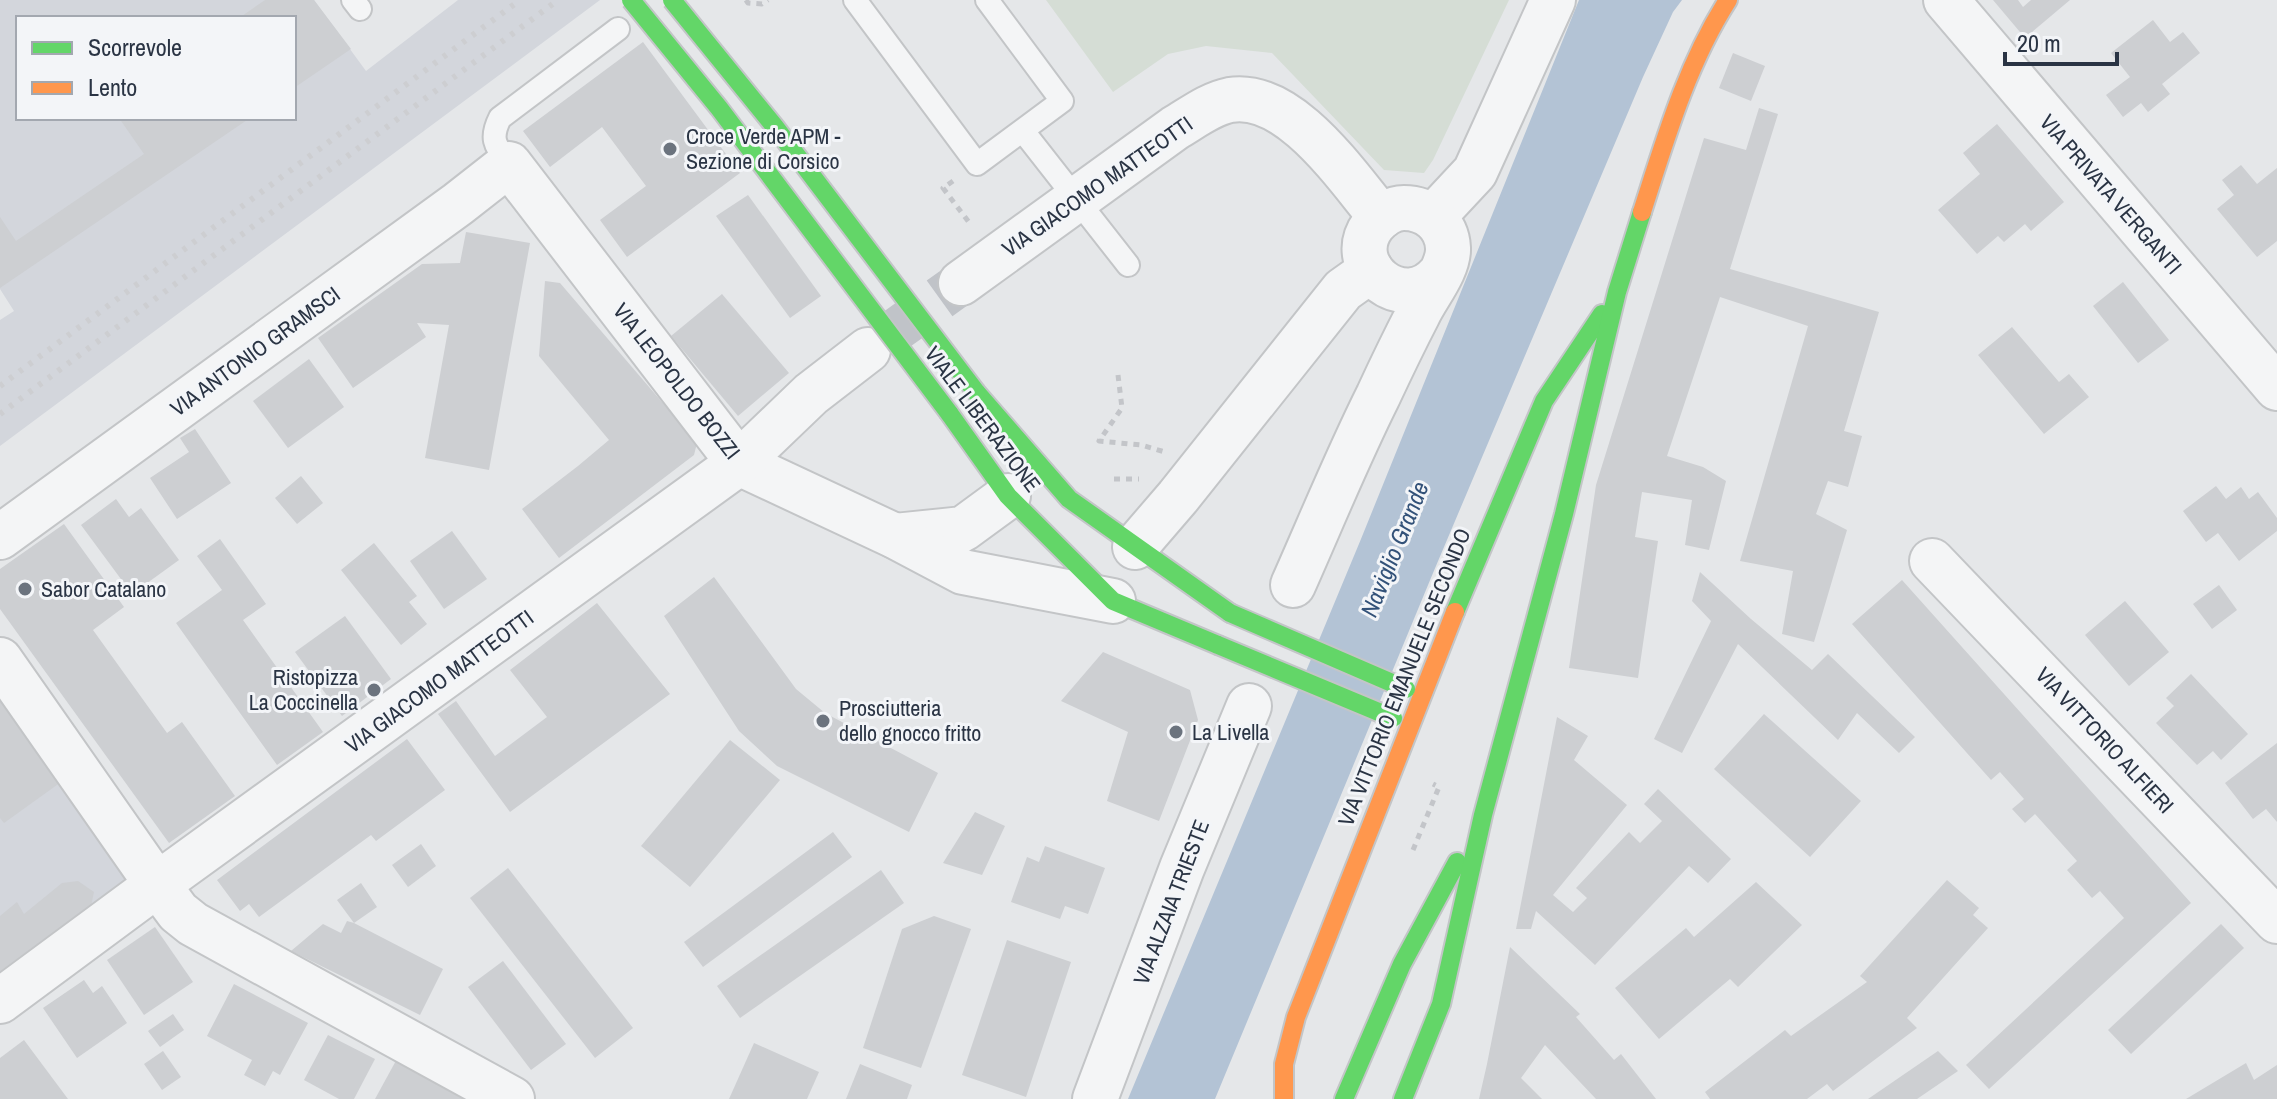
<svg xmlns="http://www.w3.org/2000/svg" width="2277" height="1099" font-family="'Archivo Narrow',sans-serif">
<style>
.built{fill:#d3d6dc;fill-rule:evenodd}
.green{fill:#d5ddd5}
.water{fill:#b3c3d5}
.building{fill:#cdcfd2}
.lines{fill:none;stroke-linecap:round;stroke-linejoin:round}
.street-tunnel{stroke:#c0c3c8;stroke-width:44;stroke-dasharray:44 22;stroke-linecap:butt}
.lane-casing{stroke:#c3c5c7;stroke-width:26}
.street-casing{stroke:#c3c5c7;stroke-width:48}
.fast-casing{stroke:#c3c5c7;stroke-width:22}
.slow-casing{stroke:#c3c5c7;stroke-width:22}
.path{stroke:#c3c5c9;stroke-width:5;stroke-dasharray:6 6;stroke-linecap:butt}
.lane{stroke:#f4f5f6;stroke-width:22}
.street{stroke:#f4f5f6;stroke-width:44}
.fast{stroke:#63d668;stroke-width:18}
.slow{stroke:#ff974d;stroke-width:18}
.rail{stroke:#cdced1;stroke-width:6;stroke-dasharray:4 8;stroke-linecap:butt}
.fast-bridge-casing{stroke:#c3c5c7;stroke-width:22;stroke-linecap:butt}
.fast-bridge{stroke:#63d668;stroke-width:18}
.poi-dot{fill:#6b737e;stroke:#f3f5f8;stroke-width:3}
.labels{text-anchor:middle;dominant-baseline:central;stroke-width:6;stroke-linejoin:round;paint-order:stroke}
.poi-label{font-size:22px;fill:#2a3444;stroke:#f3f5f8;text-anchor:start}
.street-label{font-size:22px;fill:#2a3444;stroke:#f3f5f8}
.water-label{font-size:24px;font-style:italic;fill:#335279;stroke:#f3f5f8}
</style>
<rect width="100%" height="100%" fill="#e5e7e9"/>
<g class="built">
<path d="M0,0H314L366,71L458,0H600L0,446V320L14,311L0,289ZM18,18H294V118H18Z"/>
<polygon points="0,682 137,881 0,981"/>
</g>
<polygon class="green" points="1046,0 1509,0 1433,160 1424,173 1384,170 1272,53 1206,46 1168,54 1113,92"/>
<polygon class="water" points="1579,0 1682,0 1673,12 1643,77 1433,573 1215,1099 1128,1099 1361,539"/>
<g class="building">
<polygon points="265,0 314,0 351,49 294,88 294,18 239,18"/>
<polygon points="1993,0 2018,0 2023,7 2031,0 2070,0 2025,38"/>
<polygon points="2153,20 2170,42 2183,32 2200,53 2162,84 2170,94 2148,112 2141,103 2123,117 2106,95 2130,77 2111,53"/>
<polygon points="643,42 740,173 627,257 600,220 646,186 602,127 550,167 523,131"/>
<polygon points="1733,53 1765,66 1751,101 1719,88"/>
<polygon points="1759,108 1778,114 1730,269 1879,312 1844,431 1862,436 1848,487 1828,481 1816,514 1847,530 1814,642 1782,634 1793,571 1740,561 1808,326 1720,297 1667,456 1703,467 1726,481 1709,550 1685,545 1692,500 1642,492 1635,537 1658,541 1638,678 1569,668 1596,485 1704,138 1746,150"/>
<polygon points="119,118 250,118 0,288 0,217 16,241 144,154"/>
<polygon points="1997,124 2064,202 2031,231 2025,224 2004,242 1998,236 1977,254 1938,210 1980,174 1963,153"/>
<polygon points="2241,165 2257,184 2277,168 2277,241 2257,257 2217,209 2234,195 2222,180"/>
<polygon points="748,195 821,296 790,318 716,216"/>
<polygon points="466,232 530,243 489,470 425,458 449,325 417,323 426,337 353,388 318,338 422,264 460,263"/>
<polygon points="545,281 560,283 697,443 694,455 559,558 522,509 578,466 609,440 539,356"/>
<polygon points="2123,282 2169,340 2138,363 2093,306"/>
<polygon points="722,294 789,373 738,416 671,336"/>
<polygon points="2012,327 2059,382 2069,374 2089,397 2044,434 1978,355"/>
<polygon points="309,359 344,407 288,448 253,401"/>
<polygon points="195,429 231,483 177,519 150,478 189,452 180,438"/>
<polygon points="301,476 323,503 297,524 275,498"/>
<polygon points="2216,486 2226,499 2241,487 2249,499 2258,492 2277,518 2277,531 2239,561 2218,533 2206,542 2183,511"/>
<polygon points="116,499 129,517 141,508 179,560 132,594 81,525"/>
<polygon points="64,524 124,607 93,630 167,733 182,722 235,796 169,843 0,609 0,569"/>
<polygon points="452,531 487,579 444,609 410,561"/>
<polygon points="220,539 266,604 243,620 323,732 277,765 176,623 222,590 197,556"/>
<polygon points="374,543 417,596 409,602 427,624 401,645 341,570"/>
<polygon points="1700,572 1751,619 1812,670 1828,654 1915,737 1899,753 1857,713 1838,740 1738,644 1682,753 1654,739 1711,621 1692,601"/>
<polygon points="714,577 796,689 825,713 938,773 909,832 777,766 739,731 664,616"/>
<polygon points="1902,580 2191,903 1989,1089 1966,1065 2124,918 2100,891 2092,898 2067,870 2077,861 2061,843 2035,814 2025,823 2012,809 2024,799 2000,772 1991,780 1852,624"/>
<polygon points="2219,585 2237,610 2212,629 2193,604"/>
<polygon points="2125,601 2169,652 2129,686 2085,635"/>
<polygon points="597,603 670,694 510,812 438,714 456,701 495,756 547,717 510,670"/>
<polygon points="345,616 391,679 342,716 295,652"/>
<polygon points="1103,652 1190,690 1198,720 1159,821 1107,801 1128,732 1061,701"/>
<polygon points="2191,674 2248,734 2221,760 2213,751 2197,765 2156,723 2174,706 2166,698"/>
<polygon points="0,682 68,777 4,823 0,818"/>
<polygon points="1764,714 1861,801 1810,857 1714,769"/>
<polygon points="1557,717 1588,736 1574,760 1627,805 1553,895 1573,912 1587,898 1576,888 1629,832 1640,843 1662,821 1644,804 1658,789 1731,859 1708,883 1689,866 1595,965 1536,911 1531,929 1516,929"/>
<polygon points="407,739 445,790 376,841 371,835 259,917 249,904 240,911 217,880"/>
<polygon points="730,740 780,780 690,887 641,846"/>
<polygon points="2277,743 2277,822 2266,809 2253,819 2225,783"/>
<polygon points="975,812 1005,826 982,875 943,863"/>
<polygon points="833,832 852,857 703,967 684,942"/>
<polygon points="421,844 436,866 408,887 392,865"/>
<polygon points="1045,846 1105,868 1088,914 1065,906 1060,919 1011,902 1027,857 1039,862"/>
<polygon points="508,868 633,1028 595,1058 470,898"/>
<polygon points="881,870 904,903 740,1018 717,986"/>
<polygon points="1947,880 1979,908 1973,915 1988,928 1907,1018 1917,1028 1833,1091 1827,1084 1807,1099 1710,1099 1705,1092 1785,1030 1791,1036 1867,982 1860,976"/>
<polygon points="78,881 94,892 89,916 0,981 0,916 17,902 24,914 62,883"/>
<polygon points="1756,882 1802,925 1738,987 1730,979 1659,1039 1615,988 1686,928 1694,937"/>
<polygon points="361,883 377,907 354,923 443,969 420,1015 291,951 323,924 341,933 347,921 354,923 337,900"/>
<polygon points="934,916 971,929 921,1068 863,1048 902,929"/>
<polygon points="2221,924 2244,948 2131,1054 2108,1030"/>
<polygon points="155,927 193,982 144,1015 107,960"/>
<polygon points="1007,940 1071,962 1026,1097 962,1075"/>
<polygon points="1510,947 1580,1014 1576,1017 1614,1060 1621,1054 1656,1099 1596,1099 1545,1045 1521,1078 1542,1099 1479,1099 1487,1064"/>
<polygon points="503,961 566,1044 531,1070 468,987"/>
<polygon points="84,980 93,993 102,986 127,1023 77,1058 43,1008"/>
<polygon points="234,984 308,1023 280,1075 273,1071 265,1086 244,1075 252,1060 207,1036"/>
<polygon points="173,1014 184,1030 160,1047 148,1031"/>
<polygon points="328,1035 375,1059 354,1099 339,1099 304,1080"/>
<polygon points="24,1040 68,1099 0,1099 0,1058"/>
<polygon points="754,1043 819,1072 807,1099 729,1099"/>
<polygon points="163,1051 181,1077 162,1090 144,1064"/>
<polygon points="1938,1051 1958,1071 1917,1099 1868,1099"/>
<polygon points="398,1057 477,1099 375,1099"/>
<polygon points="2246,1063 2254,1080 2277,1065 2277,1099 2186,1099"/>
<polygon points="860,1064 912,1085 907,1099 846,1099"/>
</g>
<g class="lines">
<polyline class="street-tunnel" points="886,337 961,283"/>
<g class="lane-casing">
<g id="lane">
<polyline points="353,0 360,9"/>
<polyline points="855,0 977,164 1062,101 987,0"/>
<polyline points="1023,131 1128,265"/>
<path d="M509,164C496,146 489,140 500,118L618,29"/>
</g>
</g>
<g class="street-casing">
<g id="street">
<polyline points="1946,0 2277,388"/>
<polyline points="1433,217 1475,172 1553,0"/>
<path d="M961,283L1175,128C1192,118 1210,104 1230,100C1290,90 1347,177 1381,217"/>
<polyline points="895,536 963,529 1008,496"/>
<polyline points="0,537 458,204 509,164 739,463 895,536 963,572 1113,601"/>
<polyline points="1135,547 1178,497 1343,290 1371,270"/>
<polyline points="1932,561 2277,921"/>
<path d="M1293,585C1321,522 1347,458 1378,396C1391,368 1404,341 1418,314C1427,295 1449,269 1448,248C1447,224 1427,208 1404,208C1392,208 1380,216 1373,225C1342,267 1404,316 1439,275"/>
<polyline points="0,660 144,866 178,912 193,924 512,1099"/>
<polyline points="0,1001 158,884 739,463 811,394 868,350"/>
<polyline points="1095,1099 1182,868 1249,706"/>
</g>
</g>
<g class="fast-casing">
<g id="fast">
<polyline points="976,392 1069,499 1230,613"/>
<polyline points="949,413 1008,496 1113,601 1218,645"/>
<polyline points="1455,612 1544,401 1602,314"/>
<polyline points="1344,1099 1402,964 1457,862"/>
<polyline points="1403,1099 1441,1004 1483,815 1564,514 1617,292 1642,212"/>
</g>
</g>
<g class="slow-casing">
<g id="slow">
<path d="M1642,212C1665,140 1687,64 1728,0"/>
<polyline points="1284,1099 1284,1064 1296,1017 1455,612"/>
</g>
</g>
<g class="path">
<polyline points="746,0 748,3 762,4 768,0"/>
<polyline points="953,181 943,188 971,225"/>
<polyline points="1118,375 1122,408 1099,441 1141,445 1165,452"/>
<polyline points="1114,479 1139,479"/>
<polyline points="1413,850 1439,787 1433,784"/>
</g>
<use href="#lane" class="lane"/>
<use href="#street" class="street"/>
<use href="#fast" class="fast"/>
<use href="#slow" class="slow"/>
<g class="rail">
<polyline points="0,386 520,0"/>
<polyline points="0,414 558,0"/>
</g>
<g class="fast-bridge-casing">
<g id="fast-bridge">
<polyline points="631,0 719,108 949,413"/>
<polyline points="672,0 775,127 976,392"/>
<polyline points="1230,613 1406,689"/>
<polyline points="1218,645 1393,718"/>
</g>
</g>
<use href="#fast-bridge" class="fast-bridge"/>
</g>
<g class="poi-dot">
<circle cx="670" cy="149" r="8"/>
<circle cx="25" cy="589" r="8"/>
<circle cx="374" cy="690" r="8"/>
<circle cx="823" cy="721" r="8"/>
<circle cx="1176" cy="732" r="8"/>
</g>
<g class="labels">
<g class="poi-label">
<text x="686" y="136">Croce Verde APM -<tspan x="686" dy="25">Sezione di Corsico</tspan></text>
<text x="41" y="589">Sabor Catalano</text>
<text x="358" y="677" text-anchor="end">Ristopizza<tspan x="358" dy="25">La Coccinella</tspan></text>
<text x="839" y="708">Prosciutteria<tspan x="839" dy="25">dello gnocco fritto</tspan></text>
<text x="1192" y="732">La Livella</text>
</g>
<g class="street-label">
<text transform="translate(1097 186) rotate(-35)">VIA GIACOMO MATTEOTTI</text>
<text transform="translate(2111 194) rotate(49)">VIA PRIVATA VERGANTI</text>
<text transform="translate(255 351) rotate(-36)">VIA ANTONIO GRAMSCI</text>
<text transform="translate(677 381) rotate(52)">VIA LEOPOLDO BOZZI</text>
<text transform="translate(983 419) rotate(53)">VIALE LIBERAZIONE</text>
<text transform="translate(1404 677) rotate(-68)">VIA VITTORIO EMANUELE SECONDO</text>
<text transform="translate(439 681) rotate(-36)">VIA GIACOMO MATTEOTTI</text>
<text transform="translate(2105 740) rotate(47)">VIA VITTORIO ALFIERI</text>
<text transform="translate(1171 902) rotate(-69)">VIA ALZAIA TRIESTE</text>
</g>
<g class="water-label">
<text transform="translate(1394 549) rotate(-68)">Naviglio Grande</text>
</g>
</g>
<rect x="16" y="16" width="280" height="104" fill="#f3f5f8" stroke="#a3a8b0" stroke-width="2"/>
<rect x="32" y="42" width="40" height="12" fill="#63d668" stroke="#a3a8b0" stroke-width="2"/>
<text x="88" y="56" font-size="24" fill="#2a3444">Scorrevole</text>
<rect x="32" y="82" width="40" height="12" fill="#ff974d" stroke="#a3a8b0" stroke-width="2"/>
<text x="88" y="96" font-size="24" fill="#2a3444">Lento</text>
<path d="M2005 52v12h112v-12" fill="none" stroke="#2a3444" stroke-width="4"/>
<text x="2017" y="52" font-size="24" fill="#2a3444" stroke="#f3f5f8" stroke-width="6" paint-order="stroke">20 m</text>
</svg>
